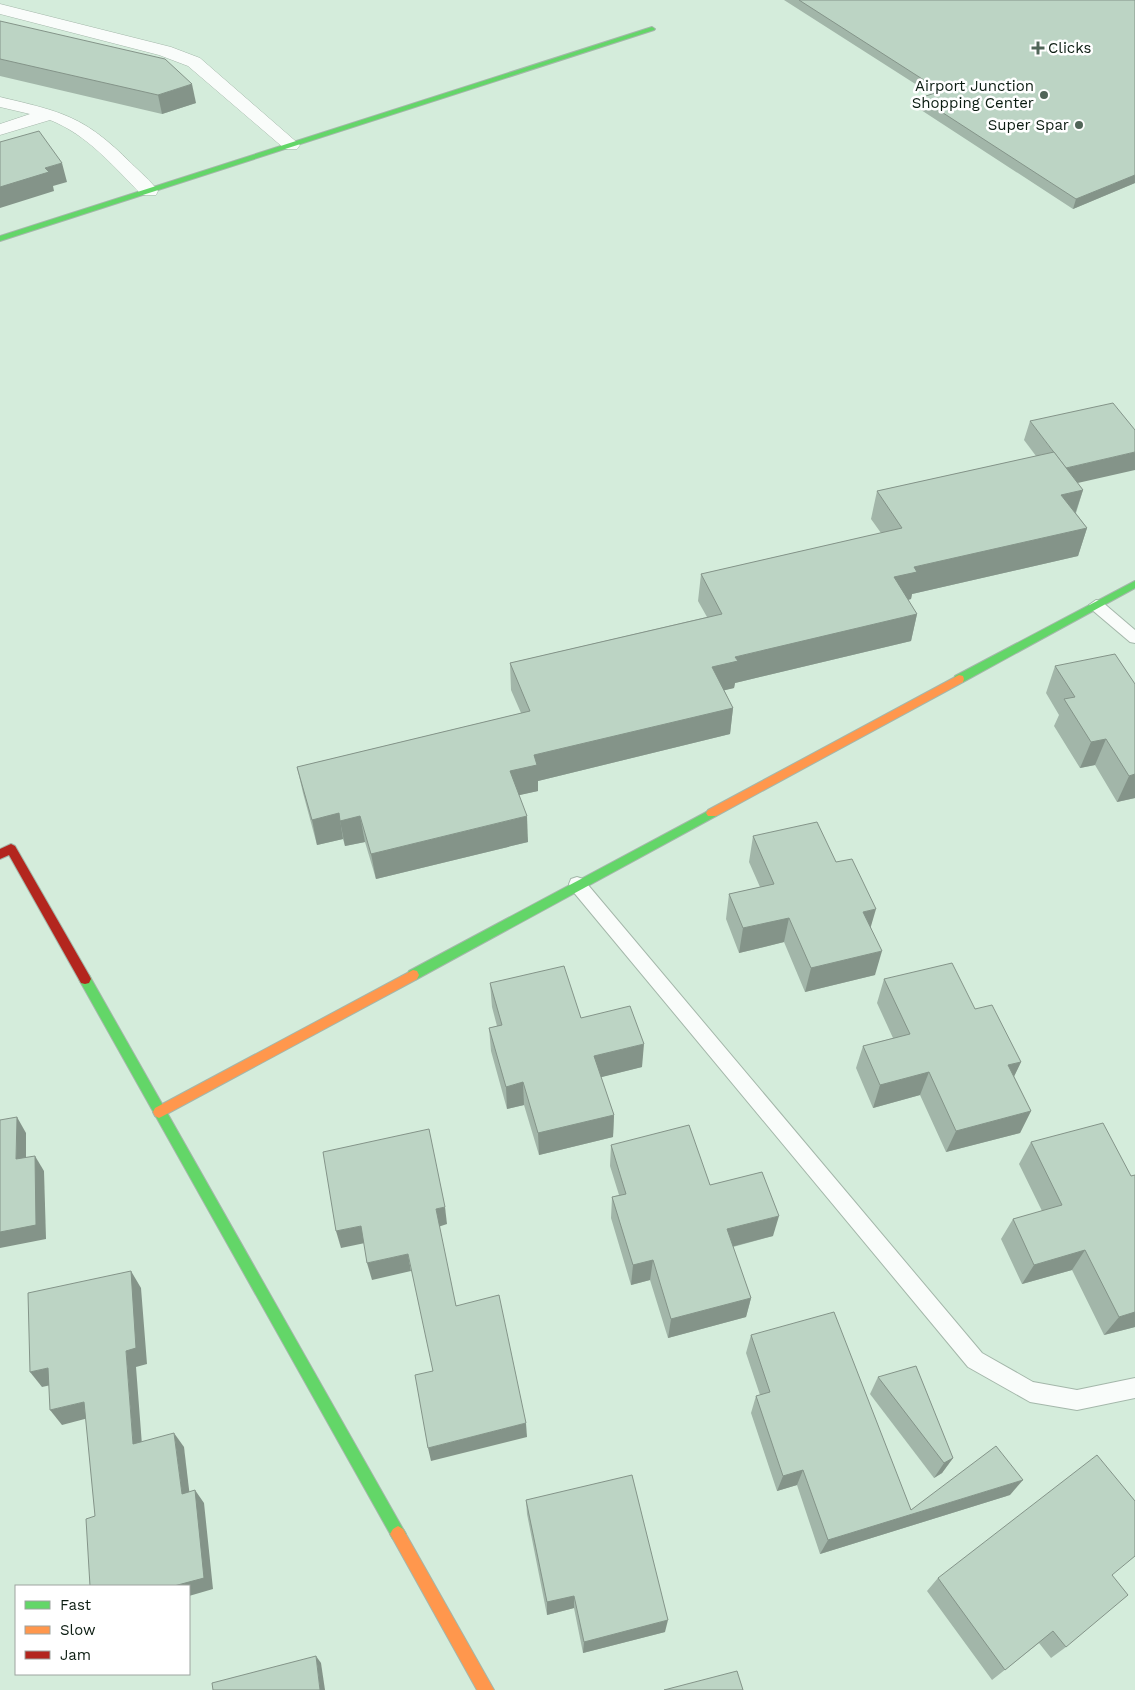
<svg xmlns="http://www.w3.org/2000/svg" width="1135" height="1690" font-family="'Work Sans',sans-serif">
<style>
.lines{fill:none;stroke-linecap:round;stroke-linejoin:round}
.lane-casing{stroke:#a4b7aa;stroke-width:2}
.street-casing{stroke:#a4b7aa;stroke-width:1}
.fast-casing{stroke:#a4b7aa;stroke-width:2}
.slow-casing{stroke:#a4b7aa;stroke-width:2}
.jam-casing{stroke:#a4b7aa;stroke-width:2}
.lane{fill:#f9fcfa;fill-rule:evenodd}
.street{fill:#f9fcfa;fill-rule:evenodd}
.fast{fill:#63d668;fill-rule:evenodd}
.slow{fill:#ff974d;fill-rule:evenodd}
.jam{fill:#b3261e;fill-rule:evenodd}
.wall{fill:#a2b6a9}
.shaded-wall{fill:#849489}
.building{fill:#bcd4c4;stroke:#849489}
.poi-dot{fill:#516558;stroke:#fff;stroke-width:2}
.labels{text-anchor:middle;dominant-baseline:central;stroke-width:5;stroke-linejoin:round;paint-order:stroke}
.far-poi-label{font-size:15px;fill:#0b1c11;stroke:#fff;text-anchor:end}
</style>
<rect width="100%" height="100%" fill="#d4ecdb"/>
<g class="lines">
<g class="lane-casing">
<g id="lane">
<polygon points="1096,600 1101,601 1135,630 1135,643 1130,642 1091,609 1089,605"/>
<polygon points="577,877 583,879 982,1353 1033,1382 1077,1390 1135,1378 1135,1398 1077,1410 1030,1402 968,1367 571,889 569,884 571,879"/>
</g>
</g>
<g class="street-casing">
<g id="street">
<polygon points="0,4 171,47 200,58 300,145 297,149 285,149 188,66 159,55 0,14"/>
<path d="M0,97C63,112 84,116 131,163C140,172 151,181 158,191L156,195H142C114,167 88,135 50,120L0,135V124L30,114L0,107Z"/>
</g>
</g>
<g class="fast-casing">
<g id="fast">
<polygon points="652,27 655,29 654,30 0,241 0,236"/>
<polygon points="1135,581 1135,588 963,682 955,682 954,679 955,676"/>
<polygon points="712,809 716,810 718,813 716,816 417,979 413,980 409,979 407,975 409,971"/>
<polygon points="85,974 89,975 403,1529 406,1534 403,1539 398,1542 393,1539 81,983 79,979 81,975"/>
</g>
</g>
<g class="slow-casing">
<g id="slow">
<polygon points="959,675 963,676 964,679 963,682 716,816 708,816 706,813 708,810"/>
<polygon points="413,970 417,971 419,975 417,979 163,1116 159,1118 155,1116 153,1112 155,1108"/>
<polygon points="398,1526 403,1529 494,1690 477,1690 393,1539 390,1534 393,1529"/>
</g>
</g>
<g class="jam-casing">
<polygon id="jam" points="11,844 15,846 89,975 91,979 89,983 85,984 81,983 9,855 0,859 0,849"/>
</g>
<use href="#lane" class="lane"/>
<use href="#street" class="street"/>
<use href="#fast" class="fast"/>
<use href="#slow" class="slow"/>
<use href="#jam" class="jam"/>
</g>
<g class="wall">
<polygon points="784,0 1135,0 1135,183 1073,209 918,108 920,98 931,94"/>
<polygon points="0,21 196,103 162,114 0,76"/>
<polygon points="1030,421 1083,490 1076,513 1087,528 1078,556 912,594 911,599 908,600 917,614 911,641 735,683 734,688 724,690 733,708 730,734 538,781 538,791 519,795 528,842 376,879 365,842 345,846 343,839 317,845 303,793 297,767 521,713 511,690 510,663 707,617 698,601 701,574 881,533 871,519 877,491 1036,456 1024,440"/>
<polygon points="1055,666 1135,684 1135,798 1117,802 1095,765 1080,768 1054,726 1059,715 1046,693"/>
<polygon points="753,836 836,862 871,927 875,975 805,992 784,942 739,953 726,919 729,894 760,887 749,862"/>
<polygon points="884,979 975,1009 1021,1062 1014,1076 1031,1111 1020,1133 946,1152 920,1095 873,1108 856,1068 863,1046 893,1038 877,1003"/>
<polygon points="490,983 581,1018 642,1067 601,1077 614,1115 613,1137 539,1155 524,1105 507,1109 491,1051 489,1028 497,1026 492,1007"/>
<polygon points="1031,1142 1131,1176 1135,1175 1135,1327 1104,1335 1072,1270 1022,1284 1001,1239 1013,1219 1042,1211 1019,1164"/>
<polygon points="611,1145 710,1185 773,1236 733,1247 751,1298 746,1317 668,1338 650,1280 631,1285 611,1218 612,1197 619,1195 610,1166"/>
<polygon points="751,1335 911,1510 1010,1495 820,1554 797,1485 777,1491 751,1413 756,1396 760,1395 746,1353"/>
<polygon points="878,1377 953,1458 942,1473 934,1478 870,1394"/>
<polygon points="526,1500 665,1632 583,1653 574,1608 547,1615 527,1514"/>
<polygon points="1112,1575 1066,1647 1051,1658 1039,1643 992,1680 927,1591 938,1578"/>
</g>
<g class="shaded-wall">
<polygon points="192,84 196,103 162,114 158,95"/>
<polygon points="62,163 67,182 53,186 54,191 0,208 0,187 45,168"/>
<polygon points="1135,175 1135,183 1073,209 1076,199"/>
<polygon points="1135,452 1135,470 1060,487 1066,468"/>
<polygon points="1083,490 1074,517 1061,495"/>
<polygon points="1087,528 1078,556 912,594 911,599 888,605 894,577 914,567"/>
<polygon points="917,614 911,641 735,683 734,688 709,694 712,667 735,657"/>
<polygon points="733,708 730,734 538,781 538,791 511,797 510,771 534,755"/>
<polygon points="1106,739 1095,765 1080,768 1091,742"/>
<polygon points="1135,774 1135,798 1117,802 1129,776"/>
<polygon points="339,813 343,839 317,845 312,820"/>
<polygon points="360,816 365,842 345,846 340,821"/>
<polygon points="527,816 528,842 376,879 371,854"/>
<polygon points="876,909 869,933 863,912"/>
<polygon points="789,918 784,942 739,953 743,928"/>
<polygon points="882,951 875,975 805,992 811,968"/>
<polygon points="644,1044 642,1067 594,1079 594,1056"/>
<polygon points="1021,1062 1010,1085 1008,1065"/>
<polygon points="929,1072 920,1095 873,1108 880,1085"/>
<polygon points="523,1082 524,1105 507,1109 506,1087"/>
<polygon points="1031,1111 1020,1133 946,1152 956,1131"/>
<polygon points="614,1115 613,1137 539,1155 538,1133"/>
<polygon points="17,1117 26,1133 26,1174 16,1159"/>
<polygon points="35,1156 44,1171 46,1239 0,1248 0,1232"/>
<polygon points="445,1207 447,1224 438,1227 436,1209"/>
<polygon points="779,1216 773,1236 723,1249 727,1229"/>
<polygon points="361,1226 365,1243 341,1248 336,1231"/>
<polygon points="1085,1250 1072,1270 1022,1284 1034,1265"/>
<polygon points="408,1254 411,1271 372,1280 367,1263"/>
<polygon points="653,1260 650,1280 631,1285 633,1265"/>
<polygon points="131,1271 141,1288 147,1364 136,1367 143,1458 133,1444 126,1351"/>
<polygon points="751,1298 746,1317 668,1338 671,1319"/>
<polygon points="1135,1312 1135,1327 1104,1335 1119,1317"/>
<polygon points="48,1368 60,1383 42,1387 30,1372"/>
<polygon points="84,1402 96,1416 62,1425 50,1410"/>
<polygon points="526,1423 527,1437 431,1461 428,1448"/>
<polygon points="174,1433 184,1447 191,1506 182,1494"/>
<polygon points="953,1458 942,1473 934,1478 944,1463"/>
<polygon points="803,1470 797,1485 777,1491 783,1476"/>
<polygon points="1023,1480 1010,1495 820,1554 828,1540"/>
<polygon points="195,1490 204,1503 213,1589 189,1596 189,1586 174,1586"/>
<polygon points="574,1596 574,1608 547,1615 547,1602"/>
<polygon points="668,1620 665,1632 583,1653 584,1642"/>
<polygon points="316,1656 321,1663 325,1690 320,1690"/>
</g>
<g class="building">
<polygon points="799,0 1135,0 1135,175 1076,199 920,98 941,91"/>
<polygon points="0,21 165,59 192,84 158,95 0,59"/>
<polygon points="39,131 62,163 45,168 49,172 0,187 0,142"/>
<polygon points="1113,403 1135,430 1135,452 1066,468 1030,421"/>
<polygon points="1054,452 1083,490 1061,495 1087,528 914,567 917,572 894,577 917,614 735,657 738,661 712,667 733,708 534,755 537,765 510,771 527,816 371,854 360,816 340,821 339,813 312,820 297,767 530,711 510,663 722,614 701,574 902,528 877,491"/>
<polygon points="1115,654 1135,684 1135,774 1129,776 1106,739 1091,742 1064,699 1075,697 1055,666"/>
<polygon points="817,822 836,862 852,859 876,909 863,912 882,951 811,968 789,918 743,928 729,894 774,884 753,836"/>
<polygon points="952,963 975,1009 992,1005 1021,1062 1008,1065 1031,1111 956,1131 929,1072 880,1085 863,1046 910,1034 884,979"/>
<polygon points="564,966 581,1018 630,1006 644,1044 594,1056 614,1115 538,1133 523,1082 506,1087 489,1028 502,1025 490,983"/>
<polygon points="17,1117 16,1159 35,1156 36,1225 0,1232 0,1120"/>
<polygon points="1103,1123 1131,1176 1135,1175 1135,1312 1119,1317 1085,1250 1034,1265 1013,1219 1062,1205 1031,1142"/>
<polygon points="689,1125 710,1185 762,1172 779,1216 727,1229 751,1298 671,1319 653,1260 633,1265 612,1197 626,1194 611,1145"/>
<polygon points="429,1129 445,1207 436,1209 456,1306 499,1295 526,1423 428,1448 415,1375 433,1371 408,1254 367,1263 361,1226 336,1231 323,1152"/>
<polygon points="131,1271 136,1348 126,1351 133,1444 174,1433 182,1494 195,1490 204,1578 174,1586 90,1586 86,1519 95,1516 84,1402 50,1410 48,1368 30,1372 28,1293"/>
<polygon points="834,1312 911,1510 996,1446 1023,1480 828,1540 803,1470 783,1476 756,1396 770,1392 751,1335"/>
<polygon points="916,1366 953,1458 944,1463 878,1377"/>
<polygon points="1097,1455 1135,1501 1135,1556 1112,1575 1128,1595 1066,1647 1053,1631 1005,1670 938,1578"/>
<polygon points="632,1475 668,1620 584,1642 574,1596 547,1602 526,1500"/>
<polygon points="316,1656 320,1690 213,1690 212,1683"/>
<polygon points="737,1671 743,1690 664,1690"/>
</g>
<g class="poi-dot">
<path d="M1035.5 40.5h5v5h5v5h-5v5h-5v-5h-5v-5h5z"/>
<circle cx="1044" cy="95" r="5"/>
<circle cx="1079" cy="125" r="5"/>
</g>
<g class="labels">
<g class="far-poi-label">
<text x="1048" y="48" text-anchor="start">Clicks</text>
<text x="1034" y="86">Airport Junction<tspan x="1034" dy="17">Shopping Center</tspan></text>
<text x="1069" y="125">Super Spar</text>
</g>
</g>
<rect x="15" y="1585" width="175" height="90" fill="#ffffff" stroke="#9da4a0"/>
<rect x="25" y="1601" width="25" height="8" fill="#63d668" stroke="#9da4a0"/>
<text x="60" y="1610" font-size="15" fill="#0b1c11">Fast</text>
<rect x="25" y="1626" width="25" height="8" fill="#ff974d" stroke="#9da4a0"/>
<text x="60" y="1635" font-size="15" fill="#0b1c11">Slow</text>
<rect x="25" y="1651" width="25" height="8" fill="#b3261e" stroke="#9da4a0"/>
<text x="60" y="1660" font-size="15" fill="#0b1c11">Jam</text>
</svg>
